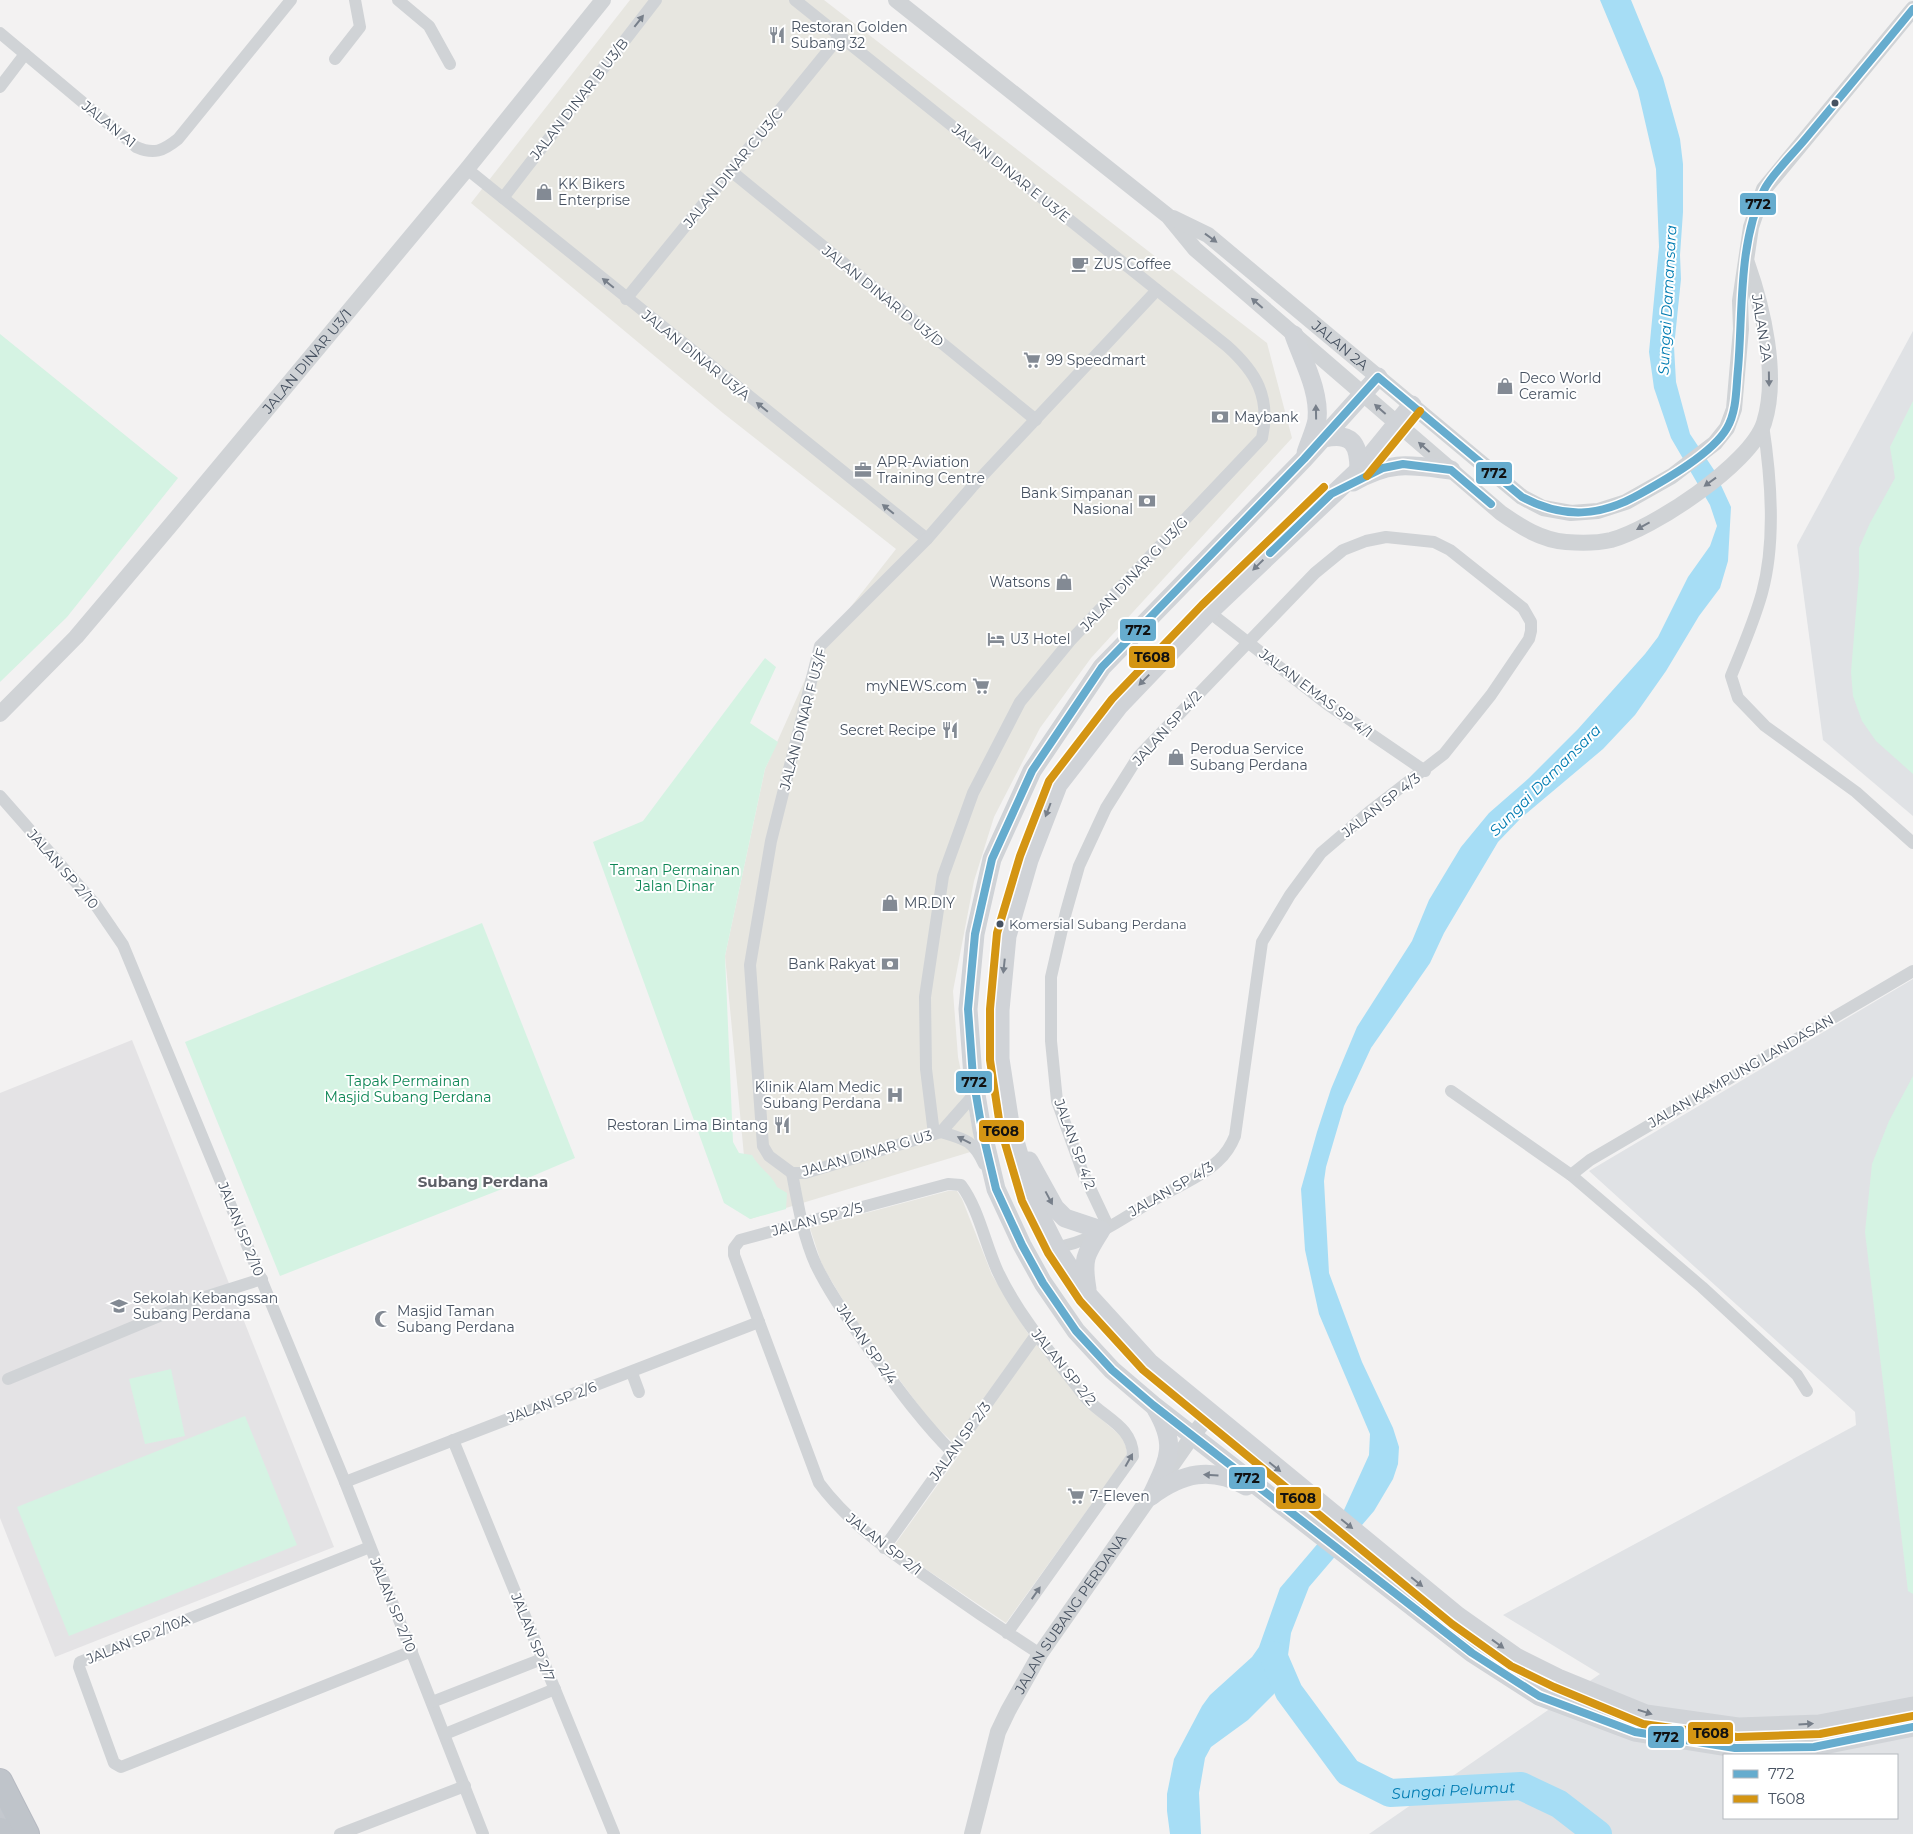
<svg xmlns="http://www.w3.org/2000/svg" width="1913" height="1834" font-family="Montserrat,sans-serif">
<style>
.commercial{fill:#e7e6e0}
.education{fill:#e4e3e5}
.airport{fill:#e0e2e5;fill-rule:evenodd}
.green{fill:#d5f3e3}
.water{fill:#a6ddf5}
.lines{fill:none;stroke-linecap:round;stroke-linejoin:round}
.river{stroke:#a6ddf5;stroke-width:28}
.trunk-casing{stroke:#b6bac2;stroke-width:23}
.motorway-casing{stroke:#b6bac2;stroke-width:26}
.minor{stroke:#d0d3d6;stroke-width:12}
.tertiary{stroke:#d0d3d6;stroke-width:16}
.secondary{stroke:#d0d3d7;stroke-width:19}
.trunk{stroke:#c4c8ce;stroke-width:21}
.motorway{stroke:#bfc4ca;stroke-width:24}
.bus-1-casing{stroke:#fff;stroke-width:11}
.bus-2-casing{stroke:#fff;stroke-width:11}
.bus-1{stroke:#66acce;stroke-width:8}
.bus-2{stroke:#d49513;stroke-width:8}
.oneway{fill:#777f8a}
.bus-dot{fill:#475261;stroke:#fff;stroke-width:2}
.labels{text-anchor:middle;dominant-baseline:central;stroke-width:4;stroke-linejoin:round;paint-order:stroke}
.bus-label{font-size:13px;fill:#475261;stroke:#fff;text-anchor:start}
.poi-label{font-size:14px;fill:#475261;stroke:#fff;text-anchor:start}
.street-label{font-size:14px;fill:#475261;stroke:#fff}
.park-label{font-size:14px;fill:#0d8655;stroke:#fff}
.water-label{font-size:15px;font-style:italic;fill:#017cb2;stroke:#fff}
.neighbourhood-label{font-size:15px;font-weight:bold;fill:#5d6067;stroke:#fff}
.line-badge{stroke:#fff;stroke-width:2}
.pale-badge-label{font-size:14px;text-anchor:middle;font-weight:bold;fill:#111}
</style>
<rect width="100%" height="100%" fill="#f3f2f2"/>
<g class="commercial">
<polygon points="630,0 824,0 1267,343 1292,438 1091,658 1040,728 994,817 974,881 953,991 958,1057 977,1150 750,1219 725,956 765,769 820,646 896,549 723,413 471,203"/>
<polygon points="948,1191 957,1191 962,1199 992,1275 1027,1332 1085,1405 1122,1437 1126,1447 1127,1455 1006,1623 893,1547 962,1451 930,1421 853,1317 822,1265 810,1228"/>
</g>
<polygon class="education" points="132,1040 334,1547 55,1657 0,1518 0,1093"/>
<g class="airport">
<polygon points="1913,331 1913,816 1823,740 1797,545"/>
<path d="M1913,979V1834H1369L1600,1674L1503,1615L1856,1425L1855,1412L1589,1171ZM1724,1755H1897V1818H1724Z"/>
</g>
<g class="green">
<polygon points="0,334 178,478 67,617 0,682"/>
<polygon points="1913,401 1913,774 1876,741 1862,721 1853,696 1851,672 1859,575 1859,548 1870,523 1895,478 1890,447"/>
<path d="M765,658L776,667L750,723L778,742L765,769L725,956L733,1142L739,1153L752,1155C759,1168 773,1176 777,1187L787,1193L786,1209L750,1219L724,1203L593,842L643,821Z"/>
<polygon points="482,923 575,1158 502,1189 280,1276 185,1042"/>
<polygon points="1913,1076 1913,1594 1908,1591 1865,1232 1872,1164 1889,1121"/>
<polygon points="171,1369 185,1436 145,1444 129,1379"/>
<polygon points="245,1416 297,1545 69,1636 17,1507"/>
</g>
<polygon class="water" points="1600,0 1631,0 1663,78 1680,139 1683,164 1683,212 1680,255 1681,279 1674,347 1676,382 1690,434 1714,470 1731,507 1728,561 1720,588 1699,616 1666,671 1635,715 1603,749 1521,818 1498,842 1444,933 1430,963 1371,1048 1344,1106 1326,1167 1324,1181 1329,1273 1362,1362 1393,1428 1399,1447 1398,1464 1393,1479 1374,1511 1309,1587 1291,1633 1286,1670 1274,1694 1248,1720 1211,1747 1205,1758 1199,1793 1201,1834 1170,1834 1167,1811 1167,1794 1174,1759 1202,1706 1210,1695 1252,1657 1259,1647 1280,1588 1331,1528 1344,1510 1369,1455 1370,1434 1319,1314 1305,1250 1301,1189 1317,1132 1331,1089 1357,1027 1412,941 1429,900 1461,847 1489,813 1529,778 1578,729 1645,654 1658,637 1688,577 1710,546 1717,526 1710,505 1671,438 1654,388 1649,352 1659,247 1656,169 1638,91"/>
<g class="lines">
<path class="river" id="s1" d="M1273,1655L1289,1692L1348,1772L1390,1793L1521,1786L1559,1804L1598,1834"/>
<g class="trunk-casing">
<polyline id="trunk" points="0,1809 10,1834"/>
</g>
<g class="motorway-casing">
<g id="motorway">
<polyline points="0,1781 27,1834"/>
<polyline points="0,1830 2,1834"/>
</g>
</g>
<g class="minor">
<polyline points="398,0 429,26 450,64"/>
<path d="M795,0L1227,346C1256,372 1271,397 1262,438L1070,641L1020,702L973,793L943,876L925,997L926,1069L934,1134"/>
<path d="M0,33L136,147C154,155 163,151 178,139L291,0"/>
<polyline points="335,59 360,27 355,0"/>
<polyline points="0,87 25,54"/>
<polyline points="467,169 927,539"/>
<polyline points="731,171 1036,420"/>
<polyline points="503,198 656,0"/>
<polyline points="626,299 840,36"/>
<path d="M1763,425C1771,477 1776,542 1762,593C1754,622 1742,649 1731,676L1738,698L1765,726L1856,792L1913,843"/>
<polyline points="1209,612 1327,704 1425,771"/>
<polyline points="0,796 95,904 123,945 345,1482 483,1834"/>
<polyline points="1451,1091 1571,1175 1702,1287 1797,1375 1807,1391"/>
<path d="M941,1132C965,1139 973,1140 984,1164"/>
<polyline points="792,1173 769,1156 763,1146 750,965 771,841 820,646 927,539 972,487 1157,290"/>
<path d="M792,1173C798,1205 803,1236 816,1265C831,1296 852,1324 871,1352C897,1387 921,1421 952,1452"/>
<polyline points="792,1173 805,1173 941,1132 971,1098 972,1088"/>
<polyline points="1571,1175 1590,1160 1913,971"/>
<path d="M1056,1247C1090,1244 1130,1213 1159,1197C1179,1186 1202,1176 1218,1161C1227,1153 1231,1146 1235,1136L1262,942L1290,895L1321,853L1369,812L1444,754L1491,695L1529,639L1531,631V622L1523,608L1450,550L1434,542L1386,537L1366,541L1343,550L1315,573L1138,757L1106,808L1079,866L1066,912L1051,977V1041L1057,1101L1083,1173L1108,1226"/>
<polyline points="632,1373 639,1392"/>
<polyline points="8,1379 205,1297 262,1279"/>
<polyline points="453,1440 614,1834"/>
<polyline points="345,1482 759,1322"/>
<polyline points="370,1547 80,1662 79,1667 114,1763 121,1767 412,1651"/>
<polyline points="884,1548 1036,1335"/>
<path d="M1007,1633L1133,1456C1133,1428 1107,1419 1090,1402C1085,1398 1081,1392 1078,1388C1049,1351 1018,1314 998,1272C985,1244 979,1209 961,1185L948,1184L740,1240L734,1248V1255L819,1483C851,1526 895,1555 938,1585C972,1609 1006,1632 1040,1654"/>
<polyline points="432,1702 542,1659"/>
<polyline points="445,1734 555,1689"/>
<polyline points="340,1834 465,1786"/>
</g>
<g class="tertiary">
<path d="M896,0L1168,216L1195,249L1501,513C1521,527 1541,540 1566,542C1579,543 1598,543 1611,540C1652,529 1750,465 1764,423C1779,376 1763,308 1747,263"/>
<path id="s2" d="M1173,218L1208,235L1522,497L1543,508L1571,513L1598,511L1626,502L1672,476L1715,443L1727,428L1734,409L1741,329L1740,301L1751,227L1764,189L1913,9"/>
<path id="s3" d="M0,714L76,637L169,527L467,169L603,0"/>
<path id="s4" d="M972,1834L998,1732L1008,1711L1040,1654L1193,1435L1210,1414"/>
</g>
<g class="secondary">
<path d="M1294,335C1303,361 1320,391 1317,420C1315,431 1309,443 1306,453"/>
<polyline points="1378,377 1304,459 1102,667 1032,771 992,859 975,934 968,1009 973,1077 982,1130 996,1189 1022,1245 1043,1283 1076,1331 1112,1370 1153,1405 1472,1653 1539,1696 1635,1732 1735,1748 1814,1747 1913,1727"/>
<polyline points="1412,405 1359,470 1209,612 1119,706 1058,785 1029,860 1007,936 1000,1010 1000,1059 1010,1124 1031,1197 1056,1247 1088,1295 1149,1362 1458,1616 1516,1657 1558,1678 1646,1714 1738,1727 1819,1724 1913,1706"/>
<path d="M1324,438C1352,432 1359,444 1359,470"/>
<path d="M1353,482C1391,460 1410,465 1451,470"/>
<path d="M1029,1161L1055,1208L1065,1218L1101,1230C1085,1255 1082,1259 1087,1289"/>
<path d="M1152,1495C1168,1460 1178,1446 1156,1409"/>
<path d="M1151,1496C1182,1473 1211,1466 1246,1486"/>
</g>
<use href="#trunk" class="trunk"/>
<use href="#motorway" class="motorway"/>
<g class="bus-1-casing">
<g id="bus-1">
<path d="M1913,9C1878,52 1842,95 1807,137C1795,152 1771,175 1764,190C1738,243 1743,312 1738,369C1736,388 1737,411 1727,428C1713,453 1665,480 1640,494C1600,517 1563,519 1522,497L1378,377L1304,459L1102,667L1032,771L992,859L975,934L968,1009L973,1077L982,1130L996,1189L1022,1245L1043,1283L1076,1331L1112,1370L1153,1405L1472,1653L1539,1696L1635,1732L1735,1748L1814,1747L1913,1727"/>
<polyline points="1270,553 1331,494 1383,468 1403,464 1451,470 1491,504"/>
</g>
</g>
<g class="bus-2-casing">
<g id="bus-2">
<polyline points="1367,476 1420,411"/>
<polyline points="1324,487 1202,605 1112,699 1049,781 1020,856 997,933 990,1009 990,1060 1000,1126 1022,1201 1048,1253 1080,1301 1143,1370 1452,1624 1511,1666 1554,1687 1643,1724 1737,1737 1820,1734 1913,1716"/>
</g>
</g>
<use href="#bus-1" class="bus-1"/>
<use href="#bus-2" class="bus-2"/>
</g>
<defs><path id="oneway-solid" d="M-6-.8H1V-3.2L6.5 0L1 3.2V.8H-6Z" transform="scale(1.25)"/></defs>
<g class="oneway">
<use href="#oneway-solid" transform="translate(639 21) rotate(-52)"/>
<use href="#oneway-solid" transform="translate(1211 238) rotate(36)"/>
<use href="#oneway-solid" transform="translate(608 283) rotate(-141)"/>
<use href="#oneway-solid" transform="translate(1257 303) rotate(-139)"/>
<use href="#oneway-solid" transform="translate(1769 379) rotate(89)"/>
<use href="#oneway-solid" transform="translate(762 407) rotate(-141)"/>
<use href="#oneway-solid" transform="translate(1380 409) rotate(-139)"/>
<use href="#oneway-solid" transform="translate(1316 412) rotate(-91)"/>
<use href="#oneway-solid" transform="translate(1424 447) rotate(-139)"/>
<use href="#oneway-solid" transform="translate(1710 482) rotate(144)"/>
<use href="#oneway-solid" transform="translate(888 509) rotate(-141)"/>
<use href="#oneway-solid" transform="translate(1643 526) rotate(151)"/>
<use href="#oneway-solid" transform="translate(1258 565) rotate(136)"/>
<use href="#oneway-solid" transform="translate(1144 680) rotate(134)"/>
<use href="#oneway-solid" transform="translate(1048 810) rotate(111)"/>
<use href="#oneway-solid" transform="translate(1004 966) rotate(96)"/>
<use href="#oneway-solid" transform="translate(964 1140) rotate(-153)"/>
<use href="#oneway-solid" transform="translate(1049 1198) rotate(62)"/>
<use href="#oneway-solid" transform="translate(1129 1460) rotate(-61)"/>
<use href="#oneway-solid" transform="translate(1275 1467) rotate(39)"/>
<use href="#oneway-solid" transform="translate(1211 1475) rotate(-177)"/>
<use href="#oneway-solid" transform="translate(1347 1524) rotate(39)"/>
<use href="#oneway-solid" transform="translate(1417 1582) rotate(39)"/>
<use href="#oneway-solid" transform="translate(1036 1593) rotate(-55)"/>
<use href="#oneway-solid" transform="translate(1498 1644) rotate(36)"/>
<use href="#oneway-solid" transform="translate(1645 1712) rotate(17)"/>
<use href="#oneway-solid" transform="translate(1806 1724) rotate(-3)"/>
</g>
<defs>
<g id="restaurant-bare" transform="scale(1.35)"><path d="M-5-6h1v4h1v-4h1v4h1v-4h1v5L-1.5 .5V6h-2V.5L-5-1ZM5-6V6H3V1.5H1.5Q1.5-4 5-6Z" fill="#838a94" stroke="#fff" stroke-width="2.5" paint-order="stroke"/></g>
<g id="shop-bare" transform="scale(1.35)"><path d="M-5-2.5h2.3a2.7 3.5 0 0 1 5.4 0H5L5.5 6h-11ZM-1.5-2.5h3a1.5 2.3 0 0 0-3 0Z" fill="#838a94" stroke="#fff" stroke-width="2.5" paint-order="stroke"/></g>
<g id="cafe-bare" transform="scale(1.35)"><path d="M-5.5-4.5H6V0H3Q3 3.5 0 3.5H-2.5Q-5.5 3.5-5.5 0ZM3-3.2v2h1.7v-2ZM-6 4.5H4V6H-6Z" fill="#838a94" stroke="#fff" stroke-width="2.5" paint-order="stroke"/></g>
<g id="supermarket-bare" transform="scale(1.35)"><path d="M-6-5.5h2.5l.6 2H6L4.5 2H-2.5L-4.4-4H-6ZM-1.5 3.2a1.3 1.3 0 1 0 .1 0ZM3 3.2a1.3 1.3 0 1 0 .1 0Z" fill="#838a94" stroke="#fff" stroke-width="2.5" paint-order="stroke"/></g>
<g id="bank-bare" transform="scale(1.35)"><path d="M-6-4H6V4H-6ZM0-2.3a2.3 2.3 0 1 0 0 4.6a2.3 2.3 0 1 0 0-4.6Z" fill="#838a94" stroke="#fff" stroke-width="2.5" paint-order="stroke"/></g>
<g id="office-bare" transform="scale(1.35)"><path d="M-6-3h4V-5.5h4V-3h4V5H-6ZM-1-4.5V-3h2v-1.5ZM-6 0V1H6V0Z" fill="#838a94" stroke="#fff" stroke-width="2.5" paint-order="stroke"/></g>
<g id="hotel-bare" transform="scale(1.35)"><path d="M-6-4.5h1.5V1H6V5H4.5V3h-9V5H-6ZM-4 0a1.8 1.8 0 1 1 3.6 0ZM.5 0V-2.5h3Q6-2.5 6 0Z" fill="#838a94" stroke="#fff" stroke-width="2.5" paint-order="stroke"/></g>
<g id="hospital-bare" transform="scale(1.35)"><path d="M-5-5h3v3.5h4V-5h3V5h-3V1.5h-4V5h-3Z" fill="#838a94" stroke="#fff" stroke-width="2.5" paint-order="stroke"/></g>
<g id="school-bare" transform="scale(1.35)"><path d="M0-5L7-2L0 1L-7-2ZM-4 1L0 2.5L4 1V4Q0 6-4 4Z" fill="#838a94" stroke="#fff" stroke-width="2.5" paint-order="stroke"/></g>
<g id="mosque-bare" transform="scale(1.35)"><path d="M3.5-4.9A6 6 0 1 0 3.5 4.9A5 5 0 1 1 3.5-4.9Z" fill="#838a94" stroke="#fff" stroke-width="2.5" paint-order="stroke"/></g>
</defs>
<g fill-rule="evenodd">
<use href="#restaurant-bare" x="777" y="35"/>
<use href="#shop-bare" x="544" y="192"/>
<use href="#cafe-bare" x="1080" y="264"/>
<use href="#supermarket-bare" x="1032" y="360"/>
<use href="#shop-bare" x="1505" y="386"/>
<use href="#bank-bare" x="1220" y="417"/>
<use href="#office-bare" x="863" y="470"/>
<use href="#bank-bare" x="1147" y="501"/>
<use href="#shop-bare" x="1064" y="582"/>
<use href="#hotel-bare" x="996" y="639"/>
<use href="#supermarket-bare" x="981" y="686"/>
<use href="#restaurant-bare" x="950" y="730"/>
<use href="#shop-bare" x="1176" y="757"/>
<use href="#shop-bare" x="890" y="903"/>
<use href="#bank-bare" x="890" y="964"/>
<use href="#hospital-bare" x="895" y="1095"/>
<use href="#restaurant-bare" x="782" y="1125"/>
<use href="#school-bare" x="119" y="1306"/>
<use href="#mosque-bare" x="383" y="1319"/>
<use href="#supermarket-bare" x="1076" y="1496"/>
</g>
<g class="bus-dot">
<circle cx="1835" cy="103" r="4.5"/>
<circle cx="1000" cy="924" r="4.5"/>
</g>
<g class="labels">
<g class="bus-label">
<text x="1009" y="924">Komersial Subang Perdana</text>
</g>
<g class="poi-label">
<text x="791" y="27">Restoran Golden<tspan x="791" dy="16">Subang 32</tspan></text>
<text x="558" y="184">KK Bikers<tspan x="558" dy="16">Enterprise</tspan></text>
<text x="1094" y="264">ZUS Coffee</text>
<text x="1046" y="360">99 Speedmart</text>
<text x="1519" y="378">Deco World<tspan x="1519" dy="16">Ceramic</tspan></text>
<text x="1234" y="417">Maybank</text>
<text x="877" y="462">APR-Aviation<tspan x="877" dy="16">Training Centre</tspan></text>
<text x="1133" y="493" text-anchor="end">Bank Simpanan<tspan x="1133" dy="16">Nasional</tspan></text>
<text x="1050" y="582" text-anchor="end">Watsons</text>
<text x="1010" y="639">U3 Hotel</text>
<text x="967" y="686" text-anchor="end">myNEWS.com</text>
<text x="936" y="730" text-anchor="end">Secret Recipe</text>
<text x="1190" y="749">Perodua Service<tspan x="1190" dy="16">Subang Perdana</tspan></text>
<text x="904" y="903">MR.DIY</text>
<text x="876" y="964" text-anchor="end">Bank Rakyat</text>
<text x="881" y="1087" text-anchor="end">Klinik Alam Medic<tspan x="881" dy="16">Subang Perdana</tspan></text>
<text x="768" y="1125" text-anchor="end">Restoran Lima Bintang</text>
<text x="133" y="1298">Sekolah Kebangssan<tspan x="133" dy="16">Subang Perdana</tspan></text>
<text x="397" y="1311">Masjid Taman<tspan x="397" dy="16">Subang Perdana</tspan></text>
<text x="1090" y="1496">7-Eleven</text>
</g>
<g class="street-label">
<text transform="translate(579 99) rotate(-52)">JALAN DINAR B U3/B</text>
<text transform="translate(109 124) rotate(39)">JALAN A1</text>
<text transform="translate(733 168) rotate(-51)">JALAN DINAR C U3/C</text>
<text transform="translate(1011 173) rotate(39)">JALAN DINAR E U3/E</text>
<text transform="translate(883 296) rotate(39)">JALAN DINAR D U3/D</text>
<text transform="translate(1762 328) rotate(81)">JALAN 2A</text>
<text stroke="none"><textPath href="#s2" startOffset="211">JALAN 2A</textPath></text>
<text transform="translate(696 355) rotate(39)">JALAN DINAR U3/A</text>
<text stroke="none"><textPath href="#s3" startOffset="468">JALAN DINAR U3/1</textPath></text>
<text transform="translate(1134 574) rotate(-47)">JALAN DINAR G U3/G</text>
<text transform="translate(1316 693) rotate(37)">JALAN EMAS SP 4/1</text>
<text transform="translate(803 719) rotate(-75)">JALAN DINAR F U3/F</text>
<text transform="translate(1167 728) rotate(-48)">JALAN SP 4/2</text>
<text transform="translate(1381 805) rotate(-38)">JALAN SP 4/3</text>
<text transform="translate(63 869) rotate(49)">JALAN SP 2/10</text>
<text transform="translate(1741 1071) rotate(-30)">JALAN KAMPUNG LANDASAN</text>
<text transform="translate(1075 1144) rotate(70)">JALAN SP 4/2</text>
<text transform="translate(867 1153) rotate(-16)">JALAN DINAR G U3</text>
<text transform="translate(1171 1189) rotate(-30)">JALAN SP 4/3</text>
<text transform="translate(817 1219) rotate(-15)">JALAN SP 2/5</text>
<text transform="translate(241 1229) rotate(68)">JALAN SP 2/10</text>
<text transform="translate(867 1344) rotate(55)">JALAN SP 2/4</text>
<text transform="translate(1064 1367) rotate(51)">JALAN SP 2/2</text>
<text transform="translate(552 1402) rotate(-20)">JALAN SP 2/6</text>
<text transform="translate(960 1441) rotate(-54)">JALAN SP 2/3</text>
<text transform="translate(884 1544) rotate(38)">JALAN SP 2/1</text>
<text transform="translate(393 1605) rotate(68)">JALAN SP 2/10</text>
<text stroke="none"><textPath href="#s4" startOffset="244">JALAN SUBANG PERDANA</textPath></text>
<text transform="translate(533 1637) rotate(68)">JALAN SP 2/7</text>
<text transform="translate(138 1639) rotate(-22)">JALAN SP 2/10A</text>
</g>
<g class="park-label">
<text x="675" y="870">Taman Permainan<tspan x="675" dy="16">Jalan Dinar</tspan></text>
<text x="408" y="1081">Tapak Permainan<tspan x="408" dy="16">Masjid Subang Perdana</tspan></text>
</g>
<g class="water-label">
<text transform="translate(1667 300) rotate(-87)">Sungai Damansara</text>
<text transform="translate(1545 780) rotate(-45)">Sungai Damansara</text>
<text stroke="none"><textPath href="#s1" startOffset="250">Sungai Pelumut</textPath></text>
</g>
<g class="neighbourhood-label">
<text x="483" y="1181">Subang Perdana</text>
</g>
</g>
<g class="line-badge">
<rect x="1739" y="192" width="38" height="24" rx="5" fill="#66acce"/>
<rect x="1475" y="461" width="38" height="24" rx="5" fill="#66acce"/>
<rect x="1119" y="618" width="38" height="24" rx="5" fill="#66acce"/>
<rect x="1128" y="645" width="48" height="24" rx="5" fill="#d49513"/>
<rect x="955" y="1070" width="38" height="24" rx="5" fill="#66acce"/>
<rect x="978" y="1119" width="47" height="24" rx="5" fill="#d49513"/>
<rect x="1228" y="1466" width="38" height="24" rx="5" fill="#66acce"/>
<rect x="1275" y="1486" width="47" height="24" rx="5" fill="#d49513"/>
<rect x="1687" y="1721" width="47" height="24" rx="5" fill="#d49513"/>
<rect x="1647" y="1725" width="38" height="24" rx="5" fill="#66acce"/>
</g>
<g class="pale-badge-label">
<text x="1758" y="209">772</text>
<text x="1494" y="478">772</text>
<text x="1138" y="635">772</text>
<text x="1152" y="662">T608</text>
<text x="974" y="1087">772</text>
<text x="1001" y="1136">T608</text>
<text x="1247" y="1483">772</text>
<text x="1298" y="1503">T608</text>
<text x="1711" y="1738">T608</text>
<text x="1666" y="1742">772</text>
</g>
<rect x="1723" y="1754" width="175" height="65" fill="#ffffff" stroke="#b5bac0"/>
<rect x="1733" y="1770" width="25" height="8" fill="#66acce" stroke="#b5bac0"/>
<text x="1768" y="1779" font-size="15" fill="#475261">772</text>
<rect x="1733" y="1795" width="25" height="8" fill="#d49513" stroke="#b5bac0"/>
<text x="1768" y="1804" font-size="15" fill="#475261">T608</text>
</svg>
